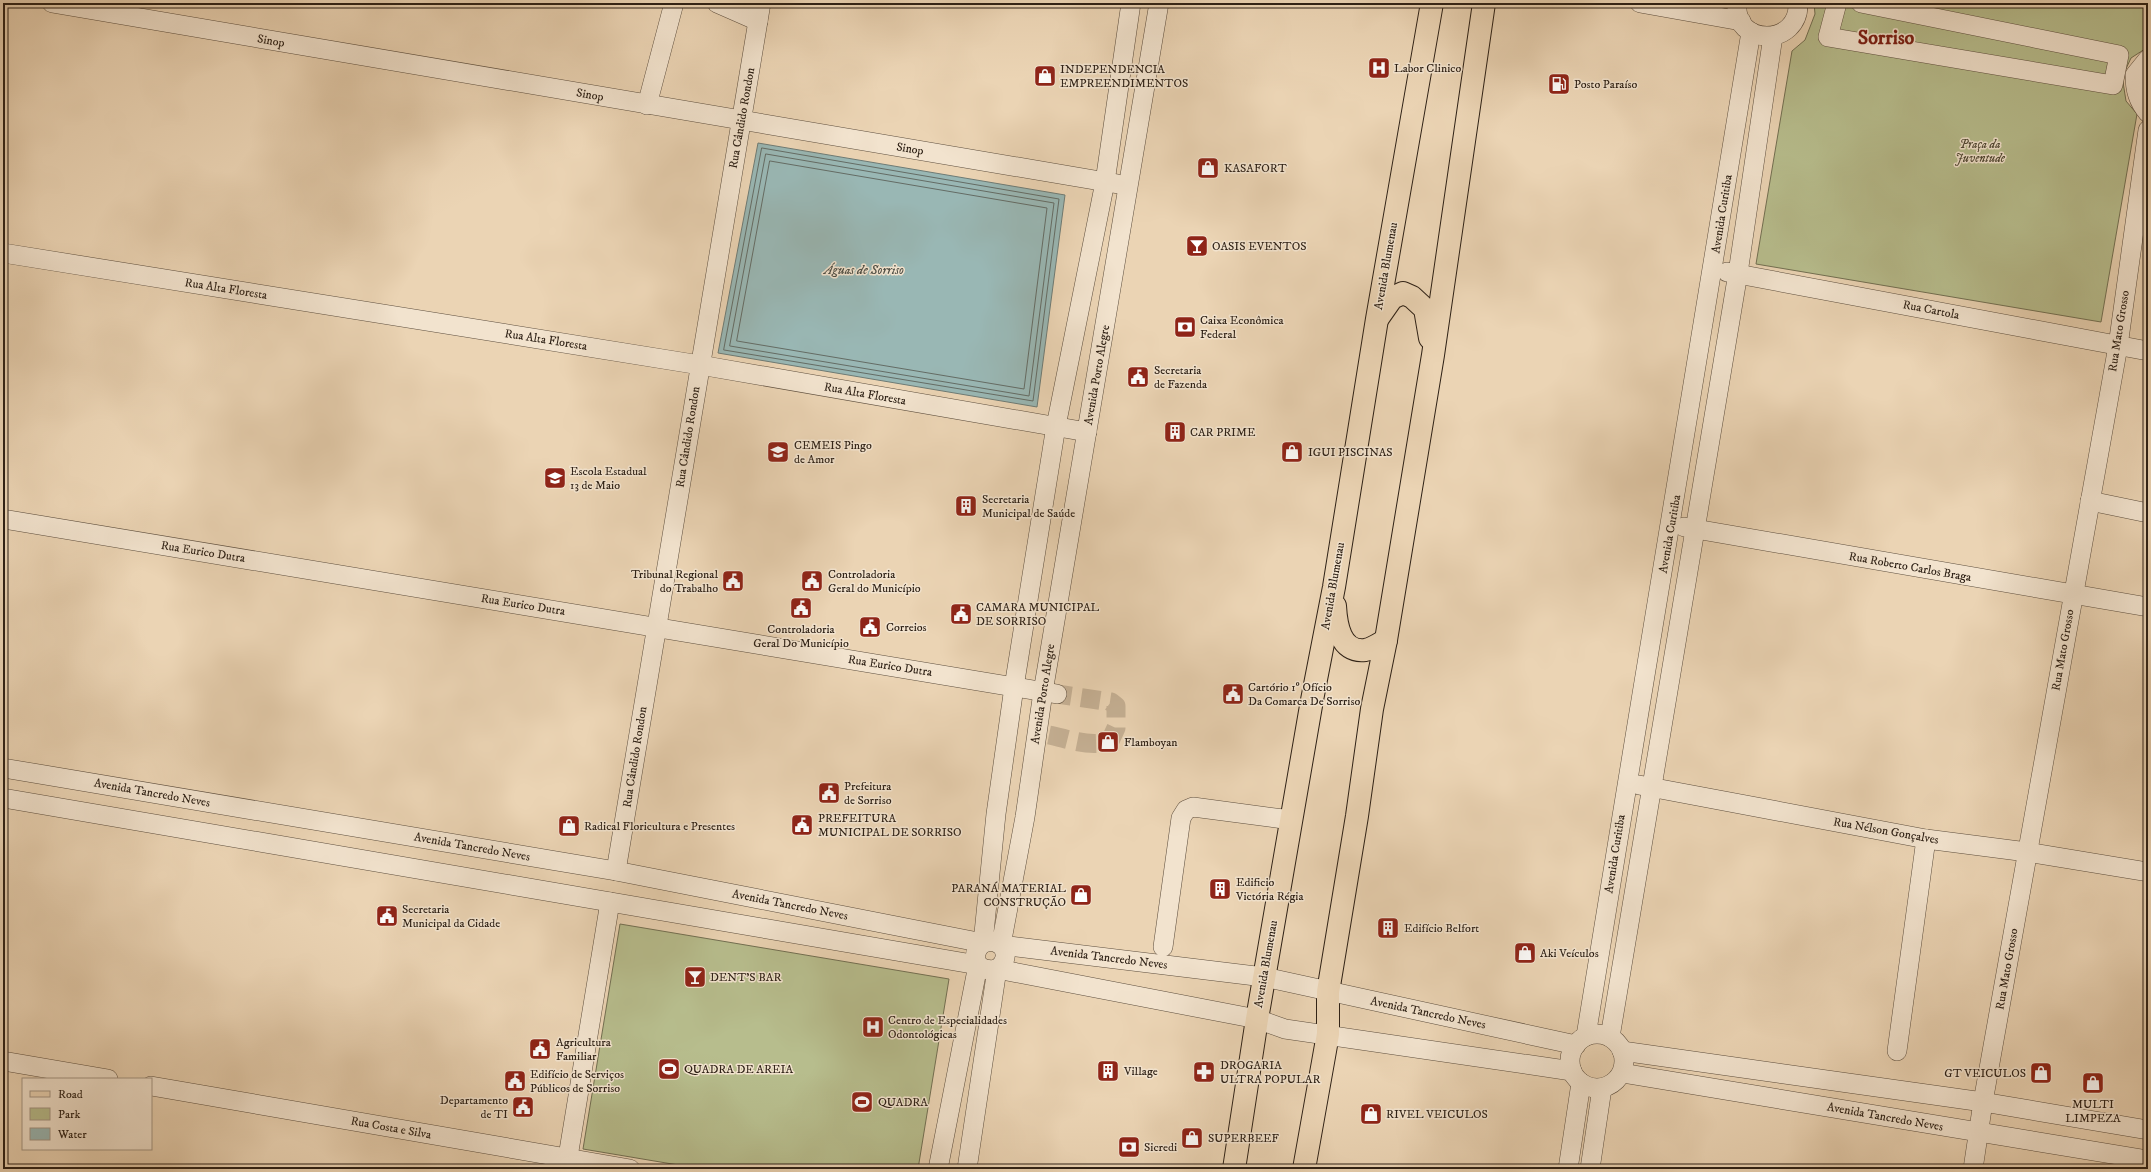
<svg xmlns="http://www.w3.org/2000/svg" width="2151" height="1172" font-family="'IM FELL DW Pica',serif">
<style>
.green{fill:#b7bd8d;stroke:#726f52}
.water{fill:#99b7b4;stroke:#6e7b75}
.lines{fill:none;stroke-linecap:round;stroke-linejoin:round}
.shore{stroke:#646c65;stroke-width:1}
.minor-tunnel{stroke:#c5b094;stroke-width:19;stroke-dasharray:19 10;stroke-linecap:butt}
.minor-casing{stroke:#5d4e3e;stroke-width:20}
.major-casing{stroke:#2e2116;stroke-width:24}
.minor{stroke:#f2e3ce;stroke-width:19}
.major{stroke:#ebd4b4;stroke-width:22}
.labels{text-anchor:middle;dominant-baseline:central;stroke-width:3;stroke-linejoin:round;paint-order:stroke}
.street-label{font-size:12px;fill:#2e2116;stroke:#f2e3ce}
.poi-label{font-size:12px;fill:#2e2116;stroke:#f2e3ce;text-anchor:start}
.park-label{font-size:12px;font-style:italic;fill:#504834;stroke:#f2e3ce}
.water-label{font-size:13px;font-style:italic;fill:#4e4e45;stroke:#f2e3ce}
.town-label{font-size:20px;font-weight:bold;fill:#7a1f14;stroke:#f2e3ce}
</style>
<rect width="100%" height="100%" fill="#ebd4b4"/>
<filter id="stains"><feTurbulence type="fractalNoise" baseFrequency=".005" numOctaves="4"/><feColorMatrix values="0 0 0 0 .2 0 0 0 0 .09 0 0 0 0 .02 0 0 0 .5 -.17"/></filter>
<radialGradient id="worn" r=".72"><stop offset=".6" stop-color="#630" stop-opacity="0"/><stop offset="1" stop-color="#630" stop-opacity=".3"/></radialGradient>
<g class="green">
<polygon points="1814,3 2148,3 2148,47 2131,58 2125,71 2123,82 2126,101 2137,114 2101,322 1756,264 1792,51 1805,40 1815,14"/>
<polygon points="620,924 949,979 918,1169 702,1169 583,1149"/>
</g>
<polygon class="water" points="758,143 1065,195 1037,407 718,353"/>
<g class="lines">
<g class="shore">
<polygon points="762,148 1059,199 1033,401 724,350"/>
<polygon points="766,154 1054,203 1029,396 730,346"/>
<polygon points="770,161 1047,208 1024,389 737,341"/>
</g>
<path class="minor-tunnel" d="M1049,735C1069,739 1090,748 1110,741L1116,728V706L1111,702L1057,694"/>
<g class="minor-casing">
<g id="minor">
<polyline points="52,3 1118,184"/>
<polyline points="717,3 758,21"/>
<polyline points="1640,3 1741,21"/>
<path d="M1737,3C1733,47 1800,47 1798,3"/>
<polyline points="1837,3 1828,37 2113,85 2119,55 1861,3"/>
<path d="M2148,59L2135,75C2135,90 2138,101 2148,113"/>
<polyline points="647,105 674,3"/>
<polyline points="3,253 700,365 1087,432"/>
<polyline points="1727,272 2148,351"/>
<polyline points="2090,501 2148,513"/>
<polyline points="3,519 1057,694"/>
<polyline points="1684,527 2148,607"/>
<polyline points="3,768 616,871 983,943 993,941 1001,945 1264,977 1576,1045"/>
<polyline points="1639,785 1926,839 2027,852 2148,872"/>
<path d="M3,798L978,965C984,970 990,971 997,969L1257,1019L1285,1029L1572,1071"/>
<polyline points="616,871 761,3"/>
<polyline points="1163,947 1181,818 1186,810 1193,807 1291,820"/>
<circle cx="1597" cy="1061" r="27"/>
<path d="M1586,1036C1639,701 1699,367 1751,32"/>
<polyline points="1610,1037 1738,273 1773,36"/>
<polyline points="1622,1051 1983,1102 2148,1130"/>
<polyline points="1897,1051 1926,839"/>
<polyline points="3,1061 108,1079"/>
<polyline points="1622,1073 2148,1160"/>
<polyline points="151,1086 630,1169"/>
<polyline points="566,1169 610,902"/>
<path d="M938,1169L978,965C973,956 976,949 983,943L996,814L1014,687L1056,426L1105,182L1131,3"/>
<path d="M967,1169L997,969C1006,963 1008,953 1001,945L1025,817L1043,692L1159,3"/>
<polyline points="1568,1169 1581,1083"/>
<polyline points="1590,1169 1602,1088"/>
<polyline points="1973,1169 1983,1102 2118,346 2148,130"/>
</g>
</g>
<g class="major-casing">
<g id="major">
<polyline points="1378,318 1392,298 1403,293 1412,297 1425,309 1430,338"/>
<path d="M1335,606C1336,624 1340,653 1365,650C1372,649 1379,644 1386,640"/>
<polyline points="1234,1169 1257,1019 1312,700 1334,587 1377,319 1432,3"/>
<polyline points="1304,1169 1328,1034 1328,992 1357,816 1372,709 1386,640 1433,355 1484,3"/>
</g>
</g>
<use href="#minor" class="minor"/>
<use href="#major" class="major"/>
</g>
<defs>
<g id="hospital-square" transform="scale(1.15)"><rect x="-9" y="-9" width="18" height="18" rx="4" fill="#8f2418" stroke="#f2e3ce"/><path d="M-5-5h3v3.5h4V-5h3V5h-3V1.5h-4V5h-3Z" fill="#fff"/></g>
<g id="shop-square" transform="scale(1.15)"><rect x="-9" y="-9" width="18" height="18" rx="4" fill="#8f2418" stroke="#f2e3ce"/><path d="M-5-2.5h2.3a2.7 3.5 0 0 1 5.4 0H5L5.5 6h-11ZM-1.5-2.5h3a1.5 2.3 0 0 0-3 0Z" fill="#fff"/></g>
<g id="fuel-square" transform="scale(1.15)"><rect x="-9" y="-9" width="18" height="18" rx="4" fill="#8f2418" stroke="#f2e3ce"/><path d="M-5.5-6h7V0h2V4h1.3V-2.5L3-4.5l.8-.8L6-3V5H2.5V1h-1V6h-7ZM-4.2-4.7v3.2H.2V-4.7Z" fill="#fff"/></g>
<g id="bar-square" transform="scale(1.15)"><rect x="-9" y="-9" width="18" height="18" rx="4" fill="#8f2418" stroke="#f2e3ce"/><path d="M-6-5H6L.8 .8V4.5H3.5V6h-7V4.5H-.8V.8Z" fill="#fff"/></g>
<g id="bank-square" transform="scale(1.15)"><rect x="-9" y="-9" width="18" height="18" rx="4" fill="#8f2418" stroke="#f2e3ce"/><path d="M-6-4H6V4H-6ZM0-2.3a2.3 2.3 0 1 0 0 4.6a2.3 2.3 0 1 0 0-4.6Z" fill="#fff"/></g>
<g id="civic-square" transform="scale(1.15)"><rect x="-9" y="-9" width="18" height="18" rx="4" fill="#8f2418" stroke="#f2e3ce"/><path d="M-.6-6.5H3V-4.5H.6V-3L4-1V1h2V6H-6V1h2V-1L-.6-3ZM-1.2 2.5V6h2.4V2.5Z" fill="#fff"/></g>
<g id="building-square" transform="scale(1.15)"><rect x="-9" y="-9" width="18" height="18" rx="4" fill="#8f2418" stroke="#f2e3ce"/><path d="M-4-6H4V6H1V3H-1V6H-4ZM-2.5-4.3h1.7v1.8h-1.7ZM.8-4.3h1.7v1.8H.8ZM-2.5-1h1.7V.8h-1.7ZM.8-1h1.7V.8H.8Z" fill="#fff"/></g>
<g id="school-square" transform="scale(1.15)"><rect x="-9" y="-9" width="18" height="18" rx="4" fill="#8f2418" stroke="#f2e3ce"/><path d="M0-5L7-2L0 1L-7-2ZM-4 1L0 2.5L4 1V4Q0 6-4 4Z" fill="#fff"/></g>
<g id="stadium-square" transform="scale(1.15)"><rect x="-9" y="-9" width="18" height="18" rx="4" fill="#8f2418" stroke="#f2e3ce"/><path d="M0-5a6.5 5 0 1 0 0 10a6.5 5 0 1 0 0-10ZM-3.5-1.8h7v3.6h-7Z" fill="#fff"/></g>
<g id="pharmacy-square" transform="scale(1.15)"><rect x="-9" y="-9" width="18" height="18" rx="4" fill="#8f2418" stroke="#f2e3ce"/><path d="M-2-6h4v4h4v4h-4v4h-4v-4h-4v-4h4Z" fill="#fff"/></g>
</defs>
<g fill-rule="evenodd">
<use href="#hospital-square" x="1379" y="68"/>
<use href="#shop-square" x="1045" y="76"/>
<use href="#fuel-square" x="1559" y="84"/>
<use href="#shop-square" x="1208" y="168"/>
<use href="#bar-square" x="1197" y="246"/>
<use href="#bank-square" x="1185" y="327"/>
<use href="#civic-square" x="1138" y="377"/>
<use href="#building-square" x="1175" y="432"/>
<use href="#school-square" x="778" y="452"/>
<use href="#shop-square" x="1292" y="452"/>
<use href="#school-square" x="555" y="478"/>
<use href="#building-square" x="966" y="506"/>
<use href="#civic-square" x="733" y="581"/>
<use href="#civic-square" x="812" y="581"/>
<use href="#civic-square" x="801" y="608"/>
<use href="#civic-square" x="961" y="614"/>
<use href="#civic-square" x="870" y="627"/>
<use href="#civic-square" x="1233" y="694"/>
<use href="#shop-square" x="1108" y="742"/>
<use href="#civic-square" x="829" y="793"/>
<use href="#civic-square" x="802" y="825"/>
<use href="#shop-square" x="569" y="826"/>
<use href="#building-square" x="1220" y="889"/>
<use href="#shop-square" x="1081" y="895"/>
<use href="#civic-square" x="387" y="916"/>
<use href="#building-square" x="1388" y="928"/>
<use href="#shop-square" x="1525" y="953"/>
<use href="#bar-square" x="695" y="977"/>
<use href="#hospital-square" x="873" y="1027"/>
<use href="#civic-square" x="540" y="1049"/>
<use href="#stadium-square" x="669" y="1069"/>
<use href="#building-square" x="1108" y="1071"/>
<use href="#pharmacy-square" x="1204" y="1072"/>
<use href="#shop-square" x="2041" y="1073"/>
<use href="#civic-square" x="515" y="1081"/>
<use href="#shop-square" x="2093" y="1083"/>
<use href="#stadium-square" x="862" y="1102"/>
<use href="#civic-square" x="523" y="1107"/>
<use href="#shop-square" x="1371" y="1114"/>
<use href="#shop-square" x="1192" y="1138"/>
<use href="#bank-square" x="1129" y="1147"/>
</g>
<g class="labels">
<g class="street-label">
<text transform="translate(271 41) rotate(10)">Sinop</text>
<text transform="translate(590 95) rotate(10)">Sinop</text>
<text transform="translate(742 118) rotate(-80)">Rua Cândido Rondon</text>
<text transform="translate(910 149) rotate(9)">Sinop</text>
<text transform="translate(1722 214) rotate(-81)">Avenida Curitiba</text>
<text transform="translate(1386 266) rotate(-80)">Avenida Blumenau</text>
<text transform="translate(226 289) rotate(9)">Rua Alta Floresta</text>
<text transform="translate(1931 310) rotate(11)">Rua Cartola</text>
<text transform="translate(2119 331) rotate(-81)">Rua Mato Grosso</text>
<text transform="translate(546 340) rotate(9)">Rua Alta Floresta</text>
<text transform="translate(1097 375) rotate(-80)">Avenida Porto Alegre</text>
<text transform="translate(865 394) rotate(10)">Rua Alta Floresta</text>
<text transform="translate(688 437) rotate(-81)">Rua Cândido Rondon</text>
<text transform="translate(1670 534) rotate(-80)">Avenida Curitiba</text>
<text transform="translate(203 552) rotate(9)">Rua Eurico Dutra</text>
<text transform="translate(1910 567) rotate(10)">Rua Roberto Carlos Braga</text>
<text transform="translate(1333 586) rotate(-80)">Avenida Blumenau</text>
<text transform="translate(523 605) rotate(9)">Rua Eurico Dutra</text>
<text transform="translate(2063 650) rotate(-80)">Rua Mato Grosso</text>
<text transform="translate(890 666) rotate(9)">Rua Eurico Dutra</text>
<text transform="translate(1043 694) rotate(-81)">Avenida Porto Alegre</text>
<text transform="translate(635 757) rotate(-81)">Rua Cândido Rondon</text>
<text transform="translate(152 793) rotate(10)">Avenida Tancredo Neves</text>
<text transform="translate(1886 831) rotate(10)">Rua Nélson Gonçalves</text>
<text transform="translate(472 847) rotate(10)">Avenida Tancredo Neves</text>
<text transform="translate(1615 854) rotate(-81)">Avenida Curitiba</text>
<text transform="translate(790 905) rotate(11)">Avenida Tancredo Neves</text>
<text transform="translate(1109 958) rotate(7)">Avenida Tancredo Neves</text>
<text transform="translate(1266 964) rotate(-80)">Avenida Blumenau</text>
<text transform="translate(2007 969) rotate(-80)">Rua Mato Grosso</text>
<text transform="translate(1428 1013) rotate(12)">Avenida Tancredo Neves</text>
<text transform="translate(1885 1117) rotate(10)">Avenida Tancredo Neves</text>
<text transform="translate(391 1128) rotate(10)">Rua Costa e Silva</text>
</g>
<g class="poi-label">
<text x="1394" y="68">Labor Clinico</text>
<text x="1060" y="69">INDEPENDENCIA<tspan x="1060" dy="14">EMPREENDIMENTOS</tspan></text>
<text x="1574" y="84">Posto Paraíso</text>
<text x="1224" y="168">KASAFORT</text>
<text x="1212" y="246">OASIS EVENTOS</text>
<text x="1200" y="320">Caixa Econômica<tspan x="1200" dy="14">Federal</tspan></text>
<text x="1154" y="370">Secretaria<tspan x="1154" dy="14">de Fazenda</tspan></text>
<text x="1190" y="432">CAR PRIME</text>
<text x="794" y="445">CEMEIS Pingo<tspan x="794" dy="14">de Amor</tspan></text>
<text x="1308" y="452">IGUI PISCINAS</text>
<text x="570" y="471">Escola Estadual<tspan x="570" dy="14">13 de Maio</tspan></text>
<text x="982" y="499">Secretaria<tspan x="982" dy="14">Municipal de Saúde</tspan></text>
<text x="718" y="574" text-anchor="end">Tribunal Regional<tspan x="718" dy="14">do Trabalho</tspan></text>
<text x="828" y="574">Controladoria<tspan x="828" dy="14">Geral do Município</tspan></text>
<text x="976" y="607">CAMARA MUNICIPAL<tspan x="976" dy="14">DE SORRISO</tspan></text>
<text x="886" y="627">Correios</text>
<text x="801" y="629" text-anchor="middle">Controladoria<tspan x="801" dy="14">Geral Do Município</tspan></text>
<text x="1248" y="687">Cartório 1º Ofício<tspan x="1248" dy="14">Da Comarca De Sorriso</tspan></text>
<text x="1124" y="742">Flamboyan</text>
<text x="844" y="786">Prefeitura<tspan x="844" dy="14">de Sorriso</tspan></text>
<text x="818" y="818">PREFEITURA<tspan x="818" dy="14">MUNICIPAL DE SORRISO</tspan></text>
<text x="584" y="826">Radical Floricultura e Presentes</text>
<text x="1236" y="882">Edificio<tspan x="1236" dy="14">Victória Régia</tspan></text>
<text x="1066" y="888" text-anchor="end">PARANÁ MATERIAL<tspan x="1066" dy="14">CONSTRUÇÃO</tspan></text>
<text x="402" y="909">Secretaria<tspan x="402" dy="14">Municipal da Cidade</tspan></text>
<text x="1404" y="928">Edifício Belfort</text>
<text x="1540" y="953">Aki Veículos</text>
<text x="710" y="977">DENT'S BAR</text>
<text x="888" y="1020">Centro de Especialidades<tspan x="888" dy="14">Odontológicas</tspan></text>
<text x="556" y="1042">Agricultura<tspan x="556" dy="14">Familiar</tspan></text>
<text x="1220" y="1065">DROGARIA<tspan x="1220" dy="14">ULTRA POPULAR</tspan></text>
<text x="684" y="1069">QUADRA DE AREIA</text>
<text x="1124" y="1071">Village</text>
<text x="2026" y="1073" text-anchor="end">GT VEICULOS</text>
<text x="530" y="1074">Edifício de Serviços<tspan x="530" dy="14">Públicos de Sorriso</tspan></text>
<text x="508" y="1100" text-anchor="end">Departamento<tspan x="508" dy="14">de TI</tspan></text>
<text x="878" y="1102">QUADRA</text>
<text x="2093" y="1104" text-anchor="middle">MULTI<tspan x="2093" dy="14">LIMPEZA</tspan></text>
<text x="1386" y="1114">RIVEL VEICULOS</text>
<text x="1208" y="1138">SUPERBEEF</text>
<text x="1144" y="1147">Sicredi</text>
</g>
<g class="park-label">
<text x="1980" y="144">Praça da<tspan x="1980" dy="14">Juventude</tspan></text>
</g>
<g class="water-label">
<text x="864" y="270">Águas de Sorriso</text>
</g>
<g class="town-label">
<text x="1886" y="38">Sorriso</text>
</g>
</g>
<rect width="2151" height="1172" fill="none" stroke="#ebd4b4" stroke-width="16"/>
<rect x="4" y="4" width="2143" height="1164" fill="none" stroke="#2e2116" stroke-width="2"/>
<rect x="8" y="8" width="2135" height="1156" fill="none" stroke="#2e2116"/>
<rect x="22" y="1078" width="130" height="72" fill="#f2e3ce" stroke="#a49584"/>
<rect x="30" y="1091" width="20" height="6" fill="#ebd4b4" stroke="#a49584"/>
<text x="58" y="1098" font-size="12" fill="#2e2116">Road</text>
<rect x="30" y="1108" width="20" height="12" fill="#b7bd8d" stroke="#a49584"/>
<text x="58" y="1118" font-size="12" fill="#2e2116">Park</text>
<rect x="30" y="1128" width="20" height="12" fill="#99b7b4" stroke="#a49584"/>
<text x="58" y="1138" font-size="12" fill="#2e2116">Water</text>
<rect width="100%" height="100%" filter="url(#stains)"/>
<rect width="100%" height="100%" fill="url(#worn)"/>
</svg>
